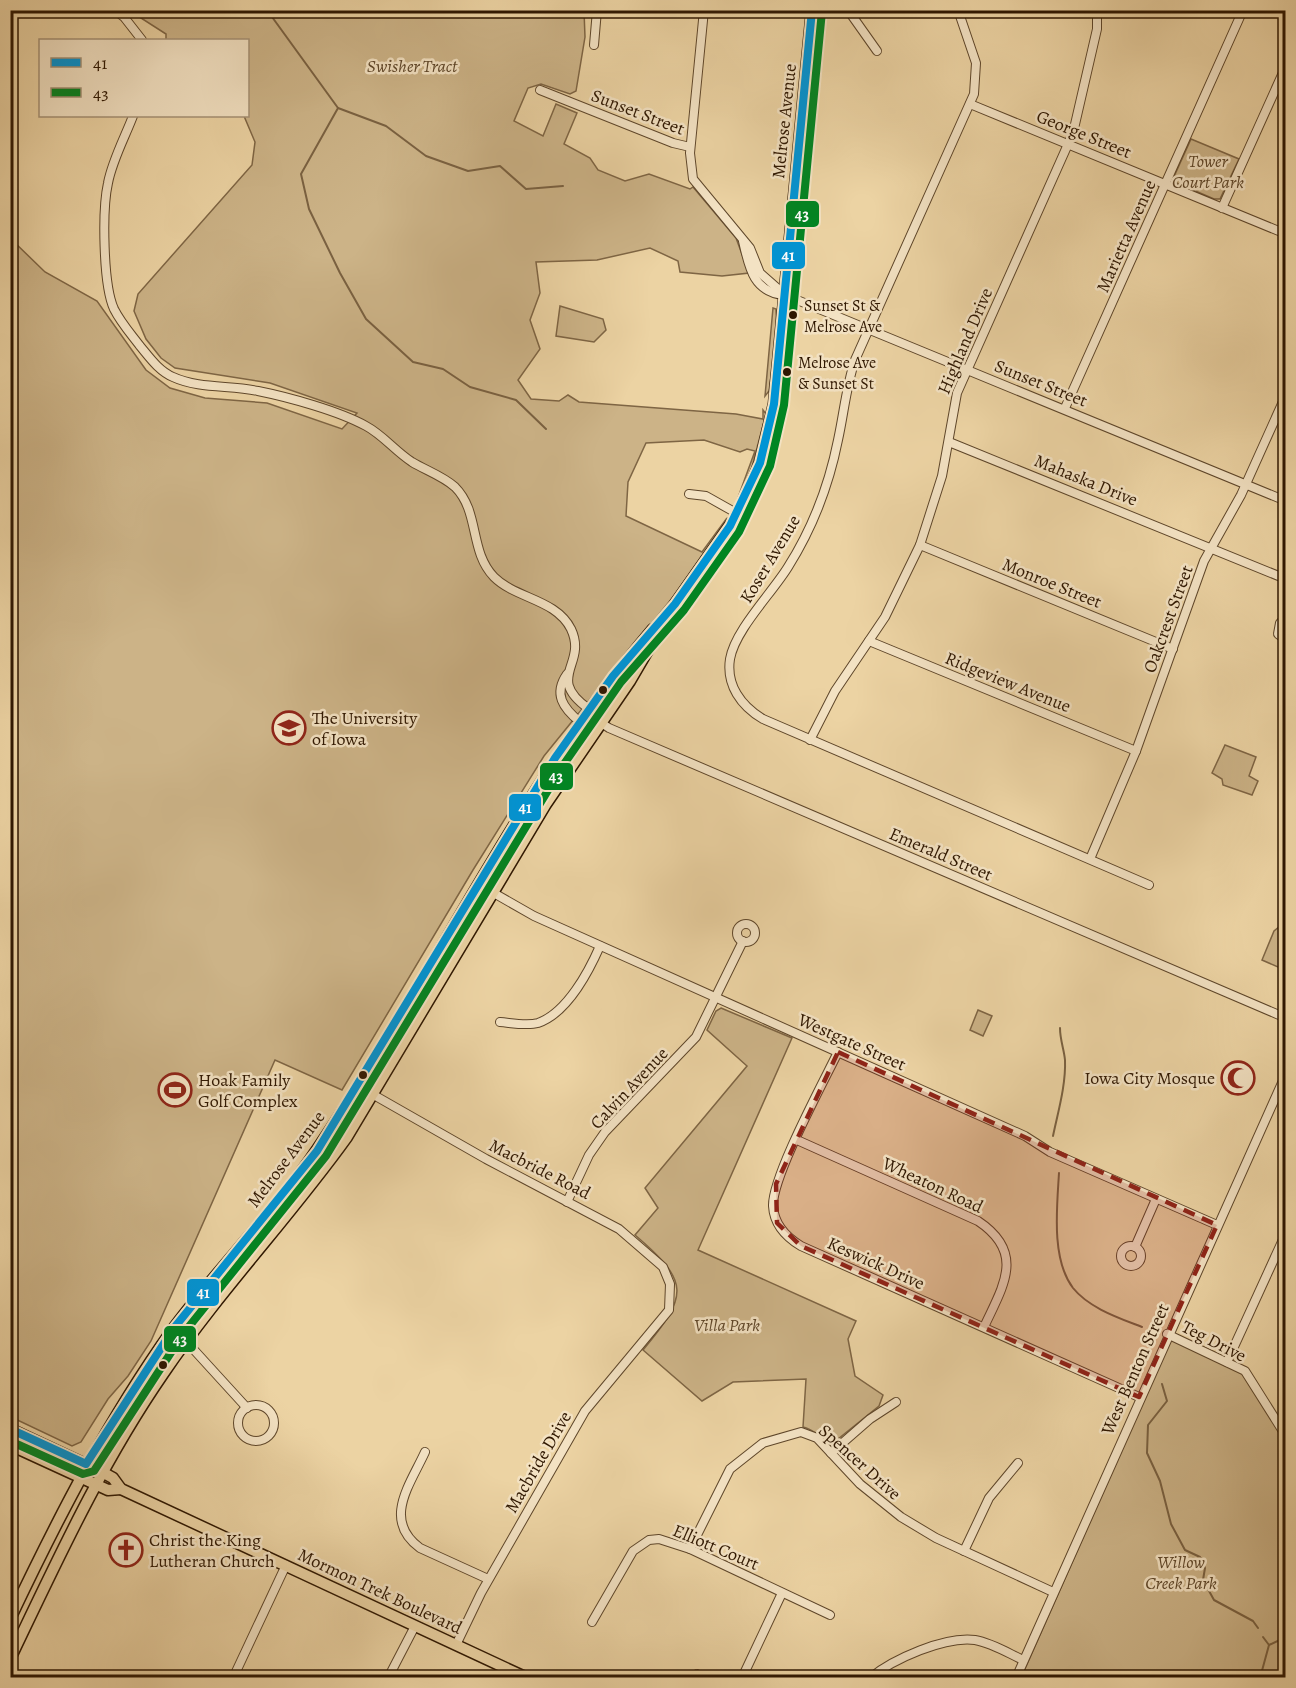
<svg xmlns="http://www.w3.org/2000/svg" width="1296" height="1688" font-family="Alegreya,serif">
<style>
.green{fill:#ccb387;stroke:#7e6544;stroke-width:1.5}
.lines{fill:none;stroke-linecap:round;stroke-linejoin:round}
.stream{stroke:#7a6141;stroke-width:2}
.minor-casing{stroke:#5e462a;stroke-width:10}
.major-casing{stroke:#2f1701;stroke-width:13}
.minor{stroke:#f3e2c3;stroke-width:8}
.major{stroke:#ecd3a3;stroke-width:10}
.bus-1-casing{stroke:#f3e2c3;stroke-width:12}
.bus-2-casing{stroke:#f3e2c3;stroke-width:12}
.bus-1{stroke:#0094d5;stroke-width:8}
.bus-2{stroke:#008522;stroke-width:8}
.marked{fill:#8f2418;fill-opacity:0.2;stroke:#8f2418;stroke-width:4.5;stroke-dasharray:12 8;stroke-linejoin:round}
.bus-dot{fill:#2f1701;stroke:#f3e2c3;stroke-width:2}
.labels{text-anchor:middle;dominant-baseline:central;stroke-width:5;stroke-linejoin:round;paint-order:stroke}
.bus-label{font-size:16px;fill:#2f1701;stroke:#f3e2c3;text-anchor:start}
.park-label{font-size:18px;font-style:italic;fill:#5e4629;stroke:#f3e2c3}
.street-label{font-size:18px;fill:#2f1701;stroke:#f3e2c3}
.poi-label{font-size:18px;fill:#2f1701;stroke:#f3e2c3;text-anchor:start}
.line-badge{stroke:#f3e2c3;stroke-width:2}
.badge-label{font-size:16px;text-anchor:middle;font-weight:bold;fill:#fff}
</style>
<rect width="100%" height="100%" fill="#ecd3a3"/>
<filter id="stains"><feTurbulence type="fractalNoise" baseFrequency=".00333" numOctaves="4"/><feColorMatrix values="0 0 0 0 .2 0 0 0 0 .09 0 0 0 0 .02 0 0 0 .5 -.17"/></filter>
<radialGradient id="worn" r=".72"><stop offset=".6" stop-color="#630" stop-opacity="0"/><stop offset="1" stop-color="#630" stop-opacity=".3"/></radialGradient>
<g class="green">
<polygon points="130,11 584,11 585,37 576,91 570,94 541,84 528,88 514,121 543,136 556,104 577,113 564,144 590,158 598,170 625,181 649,174 690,189 693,187 736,238 749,273 722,276 680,272 678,261 650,248 597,260 536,262 540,293 530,320 540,349 518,380 531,399 559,401 568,395 579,402 736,414 763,419 763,410 766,414 749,478 736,503 755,451 747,449 740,452 704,440 646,443 628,482 626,516 702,552 727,518 726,523 673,597 544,756 473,870 342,1090 275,1060 151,1341 128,1376 108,1399 81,1442 72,1446 11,1417 10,238 45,272 97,301 146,370 170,388 205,398 267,403 342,429 357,413 270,383 175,368 161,358 146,339 134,311 138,294 252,165 255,142 244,116 248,116 248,40 166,40 166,34"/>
<polygon points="1191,139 1239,159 1220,199 1214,199 1172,181"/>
<polygon points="560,306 603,319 606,330 594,342 556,336"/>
<polygon points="773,308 776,309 777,334 769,391 765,396"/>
<polygon points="646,647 608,706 602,707 600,704 620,674"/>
<polygon points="1225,745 1256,757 1249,776 1258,781 1252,795 1223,785 1222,779 1212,773"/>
<polygon points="1285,922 1285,970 1262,960 1274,931"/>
<path d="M721,1008L792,1038L698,1250L856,1321L848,1339L855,1376L883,1395L879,1406L833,1443C823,1442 815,1429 803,1427L806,1379L733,1382L702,1401L643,1350C689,1295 690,1282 635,1235L658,1208L645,1188L747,1066L707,1030L716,1011Z"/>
<polygon points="978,1010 992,1016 983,1036 970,1030"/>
<polygon points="1172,1336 1240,1367 1285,1436 1285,1677 1021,1678"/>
</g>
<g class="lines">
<g class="stream">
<polyline points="267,10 338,108 301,174 309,209 340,273 366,319 413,362 443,369 470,387 516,400 546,429"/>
<polyline points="338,108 386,126 426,156 468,171 500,166 526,189 563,186"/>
<path d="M1053,1136C1058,1112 1066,1085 1065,1060C1064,1049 1060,1040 1060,1028"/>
<path d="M1059,1173C1057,1207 1051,1259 1073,1288C1089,1308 1119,1318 1142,1327"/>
<polyline points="1162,1384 1167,1401 1148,1425 1147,1453 1160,1481 1171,1524 1185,1550 1200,1557 1205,1568 1203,1580 1214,1600 1253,1621 1258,1628"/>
<polyline points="1263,1637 1269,1645"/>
<polyline points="1260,1678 1269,1645 1286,1637"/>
</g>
<g class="minor-casing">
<g id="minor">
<polyline points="115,10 124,17 142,40"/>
<polyline points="704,10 690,153 693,179 750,248 760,273 785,295 1286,501"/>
<polyline points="848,10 877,51"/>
<path d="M958,10L976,63L974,94L855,360C846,387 844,413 838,440C829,485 812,529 788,567C772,593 735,630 730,659C726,685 741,706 763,719L1149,885"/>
<polyline points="594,45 597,10"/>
<polyline points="540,90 673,143 690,147"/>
<polyline points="970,104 1286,234"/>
<path d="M133,116C125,137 112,161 108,183C102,210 103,285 114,309C121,323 131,334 140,346C150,358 159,371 173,377C199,389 230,385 258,391C288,397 339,411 366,426C383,435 395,451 412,462C425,470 443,476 455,487C480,512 469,551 494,577C516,599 556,599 571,629C588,665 544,677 589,709"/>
<polyline points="1222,208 1286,66"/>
<path d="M743,241C749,267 753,292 784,295"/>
<polyline points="1065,408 1243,10"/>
<polyline points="949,442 1286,579"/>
<polyline points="689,494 706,496 738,514"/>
<polyline points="920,545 1173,649"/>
<polyline points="1286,617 1280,623 1278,634 1286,640"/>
<polyline points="869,641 1136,751"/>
<path d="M567,674C553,694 563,708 580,722"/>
<polyline points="586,713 609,728 1286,1018"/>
<polyline points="810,740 835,691 885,617 920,545 942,476 957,393 1073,133 1097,29 1097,10"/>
<polyline points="1090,859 1136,751 1204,561 1241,495 1286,395"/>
<polyline points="478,884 534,916 1025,1136 1050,1152 1217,1225"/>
<circle cx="746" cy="933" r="9"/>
<path d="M500,1022C512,1023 527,1026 538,1023C567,1013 589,971 600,946"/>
<path d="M838,1052C823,1083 772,1177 773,1206C774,1224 786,1237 801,1246L1139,1397"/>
<polyline points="358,1086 486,1159 619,1229 663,1267 670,1284 669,1310 585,1411 481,1593 456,1645"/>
<path d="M797,1140L978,1221C1026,1253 1003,1286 984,1327"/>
<polyline points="567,1202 589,1155 605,1132 696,1037 743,941"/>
<circle cx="1131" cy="1256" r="10"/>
<polyline points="1135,1247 1156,1199"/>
<polyline points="174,1328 247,1408"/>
<polyline points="1167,1334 1245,1371 1286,1436"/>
<polyline points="1227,1362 1286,1233"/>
<circle cx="256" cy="1423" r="18"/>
<path d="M425,1452C410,1485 382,1520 420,1548L488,1579"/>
<polyline points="831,1453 870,1419 896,1402"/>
<polyline points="690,1549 730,1469 763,1443 801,1432 817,1438 860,1484 901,1517 936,1538 1053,1592"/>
<polyline points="964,1551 989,1498 1018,1463"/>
<polyline points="592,1622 633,1551 649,1540 659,1539 690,1549 830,1615"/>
<polyline points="697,1674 704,1678"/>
<polyline points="234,1676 286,1565"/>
<polyline points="388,1678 415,1626"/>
<polyline points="742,1678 782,1593"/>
<path d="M870,1678C893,1659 945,1636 975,1640C992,1643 1008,1653 1023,1660"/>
<polyline points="1016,1678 1286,1074"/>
</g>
</g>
<g class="major-casing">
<g id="major">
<polyline points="10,1429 102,1472 113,1478 121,1489 527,1678"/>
<polyline points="10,1445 108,1490 121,1489"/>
<path d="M10,1619C58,1518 108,1420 173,1329C219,1267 275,1212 318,1148C434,977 519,787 653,629"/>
<path d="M10,1659C57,1561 101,1464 163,1374C219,1291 289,1218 347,1137L546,804L630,681L675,604L738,514L760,463L774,404L812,10"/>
</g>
</g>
<use href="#minor" class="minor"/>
<use href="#major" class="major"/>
<g class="bus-1-casing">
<polyline id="bus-1" points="10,1429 86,1464 174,1328 317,1151 555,758 613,676 675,604 730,526 760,463 774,404 812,10"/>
</g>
<g class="bus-2-casing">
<polyline id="bus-2" points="10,1441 83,1474 94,1471 183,1334 326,1156 564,764 621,682 684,610 739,532 770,466 784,405 822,11"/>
</g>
<use href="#bus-1" class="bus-1"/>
<use href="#bus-2" class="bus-2"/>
</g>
<path class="marked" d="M838,1052L1217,1225L1139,1397L801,1246L777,1223L776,1184Z"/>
<defs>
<g id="university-ring" transform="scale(1.725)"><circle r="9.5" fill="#f3e2c3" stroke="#8f2418" stroke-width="1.5"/><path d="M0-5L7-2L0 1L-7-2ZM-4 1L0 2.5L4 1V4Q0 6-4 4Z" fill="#8f2418"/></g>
<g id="mosque-ring" transform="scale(1.725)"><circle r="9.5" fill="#f3e2c3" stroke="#8f2418" stroke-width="1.5"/><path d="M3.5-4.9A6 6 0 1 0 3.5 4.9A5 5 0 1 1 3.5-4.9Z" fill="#8f2418"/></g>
<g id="stadium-ring" transform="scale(1.725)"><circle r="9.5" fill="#f3e2c3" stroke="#8f2418" stroke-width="1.5"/><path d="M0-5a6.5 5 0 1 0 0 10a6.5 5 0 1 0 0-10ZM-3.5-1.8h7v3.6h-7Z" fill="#8f2418"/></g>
<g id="church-ring" transform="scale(1.725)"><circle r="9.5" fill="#f3e2c3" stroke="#8f2418" stroke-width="1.5"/><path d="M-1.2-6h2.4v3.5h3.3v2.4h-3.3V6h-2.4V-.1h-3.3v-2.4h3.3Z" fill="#8f2418"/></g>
</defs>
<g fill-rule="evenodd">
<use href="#university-ring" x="289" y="728"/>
<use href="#mosque-ring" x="1238" y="1078"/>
<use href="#stadium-ring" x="175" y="1090"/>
<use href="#church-ring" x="126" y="1550"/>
</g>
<g class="bus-dot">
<circle cx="793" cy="315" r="5"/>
<circle cx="787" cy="372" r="5"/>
<circle cx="603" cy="690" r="5"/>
<circle cx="363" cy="1075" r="5"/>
<circle cx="163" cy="1365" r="5"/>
</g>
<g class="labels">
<g class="bus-label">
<text x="804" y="306">Sunset St &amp;<tspan x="804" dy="21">Melrose Ave</tspan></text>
<text x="798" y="363">Melrose Ave<tspan x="798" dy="21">&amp; Sunset St</tspan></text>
</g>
<g class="park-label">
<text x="412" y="66">Swisher Tract</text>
<text x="1208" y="161">Tower<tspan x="1208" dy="21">Court Park</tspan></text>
<text x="727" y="1325">Villa Park</text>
<text x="1181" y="1562">Willow<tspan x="1181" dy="21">Creek Park</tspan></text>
</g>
<g class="street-label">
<text transform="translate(638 112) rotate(21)">Sunset Street</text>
<text transform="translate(784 121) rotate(-84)">Melrose Avenue</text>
<text transform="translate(1084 134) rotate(22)">George Street</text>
<text transform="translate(1126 236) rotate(-66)">Marietta Avenue</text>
<text transform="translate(965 341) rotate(-67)">Highland Drive</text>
<text transform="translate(1041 383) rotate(22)">Sunset Street</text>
<text transform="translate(1086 480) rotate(22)">Mahaska Drive</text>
<text transform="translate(770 559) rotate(-59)">Koser Avenue</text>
<text transform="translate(1052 583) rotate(22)">Monroe Street</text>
<text transform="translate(1168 619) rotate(-70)">Oakcrest Street</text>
<text transform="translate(1008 682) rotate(22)">Ridgeview Avenue</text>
<text transform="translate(941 854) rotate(23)">Emerald Street</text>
<text transform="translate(852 1042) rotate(24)">Westgate Street</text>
<text transform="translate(629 1088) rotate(-47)">Calvin Avenue</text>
<text transform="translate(286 1159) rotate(-53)">Melrose Avenue</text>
<text transform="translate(540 1169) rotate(27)">Macbride Road</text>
<text transform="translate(933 1185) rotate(25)">Wheaton Road</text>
<text transform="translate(876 1263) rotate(24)">Keswick Drive</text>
<text transform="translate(1214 1341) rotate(27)">Teg Drive</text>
<text transform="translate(1135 1369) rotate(-66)">West Benton Street</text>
<text transform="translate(538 1462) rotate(-60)">Macbride Drive</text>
<text transform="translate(860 1462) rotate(42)">Spencer Drive</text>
<text transform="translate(716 1547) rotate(23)">Elliott Court</text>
<text transform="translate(380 1591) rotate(25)">Mormon Trek Boulevard</text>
</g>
<g class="poi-label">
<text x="312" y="718">The University<tspan x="312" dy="21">of Iowa</tspan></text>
<text x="1215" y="1078" text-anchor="end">Iowa City Mosque</text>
<text x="198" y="1080">Hoak Family<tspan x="198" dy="21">Golf Complex</tspan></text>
<text x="149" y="1540">Christ the King<tspan x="149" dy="21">Lutheran Church</tspan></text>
</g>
</g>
<g class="line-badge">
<rect x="785" y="200" width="35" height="28" rx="6" fill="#008522"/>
<rect x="771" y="241" width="35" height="29" rx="6" fill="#0094d5"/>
<rect x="539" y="762" width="35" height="29" rx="6" fill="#008522"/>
<rect x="508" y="793" width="34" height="29" rx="6" fill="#0094d5"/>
<rect x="186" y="1278" width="34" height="29" rx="6" fill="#0094d5"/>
<rect x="163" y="1325" width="34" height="28" rx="6" fill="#008522"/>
</g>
<g class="badge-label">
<text x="802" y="220">43</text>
<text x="788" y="261">41</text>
<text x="556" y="782">43</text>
<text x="525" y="813">41</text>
<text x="203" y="1298">41</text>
<text x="180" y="1345">43</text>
</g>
<rect width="1296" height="1688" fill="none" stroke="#ecd3a3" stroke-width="36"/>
<rect x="12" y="12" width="1272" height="1664" fill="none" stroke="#2f1701" stroke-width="3"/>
<rect x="18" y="18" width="1260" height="1652" fill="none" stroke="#2f1701" stroke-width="1.5"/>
<rect x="39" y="39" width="210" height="78" fill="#f3e2c3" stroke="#a59175" stroke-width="1.5"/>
<rect x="51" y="58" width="30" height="9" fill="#0094d5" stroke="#a59175" stroke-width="1.5"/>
<text x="93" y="69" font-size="18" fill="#2f1701">41</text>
<rect x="51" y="88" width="30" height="9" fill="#008522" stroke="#a59175" stroke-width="1.5"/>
<text x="93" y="99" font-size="18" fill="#2f1701">43</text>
<rect width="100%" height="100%" filter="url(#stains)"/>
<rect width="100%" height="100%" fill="url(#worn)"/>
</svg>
